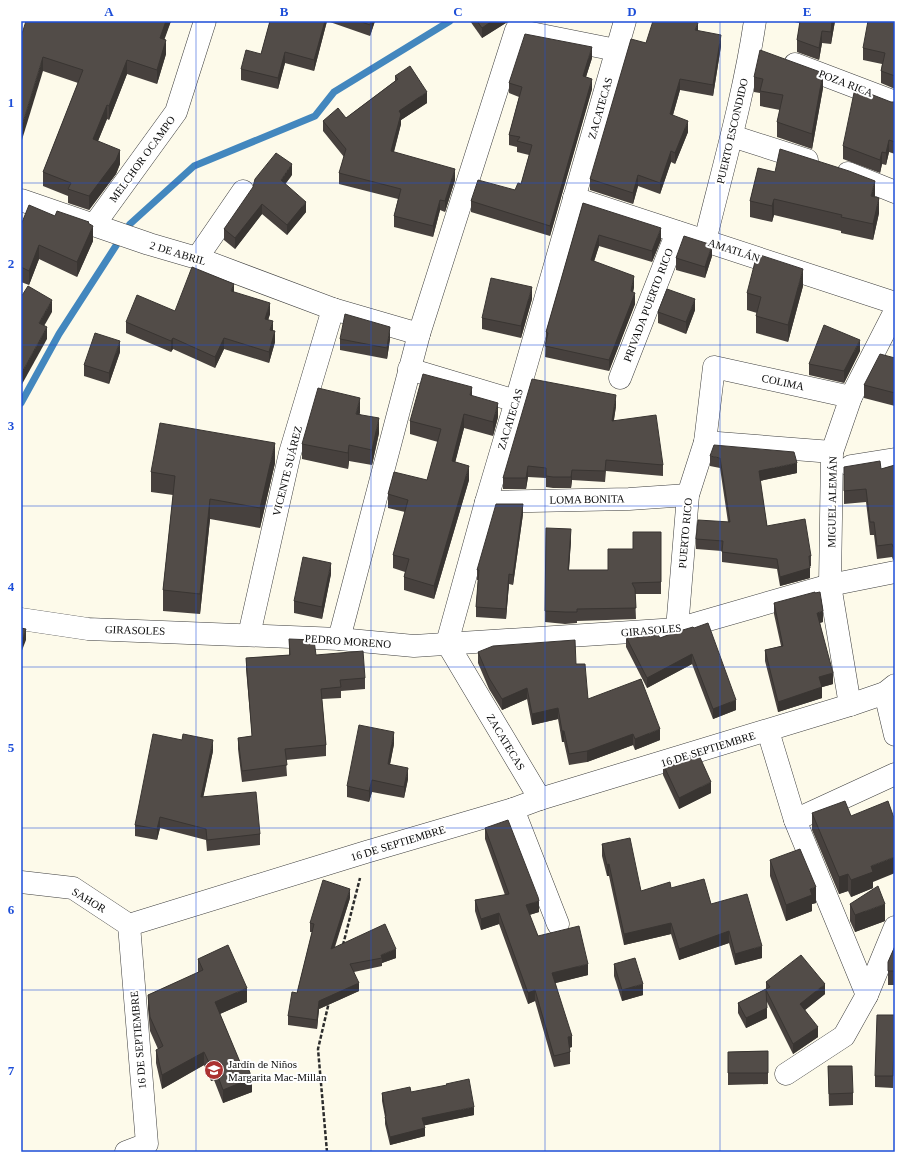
<svg xmlns="http://www.w3.org/2000/svg" width="916" height="1173" font-family="Georgia,serif">
<style>
.lines{fill:none;stroke-linecap:round;stroke-linejoin:round}
.stream{stroke:#4387be;stroke-width:7}
.minor-casing{stroke:#3e3e3e;stroke-width:23}
.path{stroke:#2d2d2d;stroke-width:2.5;stroke-dasharray:4 2;stroke-linecap:butt}
.minor{stroke:#fff;stroke-width:22}
.wall{fill:#47413e}
.shaded-wall{fill:#393532}
.building{fill:#524c48;stroke:#393532}
.grid{fill:none;stroke:#1d4ed8;stroke-width:1;stroke-opacity:0.55}
.labels{text-anchor:middle;dominant-baseline:central;stroke-width:4;stroke-linejoin:round;paint-order:stroke}
.street-label{font-size:11px;fill:#0b0b0b;stroke:#fff}
.poi-label{font-size:11px;fill:#0b0b0b;stroke:#fff;text-anchor:start}
.neatline{fill:none;stroke:#1d4ed8;stroke-width:1.5}
.grid-label{font-size:13px;text-anchor:middle;font-weight:bold;fill:#1d4ed8}
</style>
<rect width="100%" height="100%" fill="#fdfaea"/>
<g class="lines">
<polyline class="stream" points="21,403 59,334 130,224 194,166 315,116 334,92 450,21"/>
<g class="minor-casing">
<g id="minor">
<polyline points="795,64 895,102"/>
<polyline points="732,136 807,160"/>
<polyline points="848,173 895,192"/>
<polyline points="574,198 895,303"/>
<polyline points="21,200 149,244 197,258 333,309 419,334"/>
<polyline points="94,225 176,112 205,21"/>
<path d="M705,241C723,168 744,95 755,21"/>
<polyline points="197,258 243,191"/>
<polyline points="409,369 516,401"/>
<polyline points="620,378 677,232"/>
<polyline points="705,442 832,452"/>
<polyline points="851,466 895,459"/>
<polyline points="486,502 629,499 688,495"/>
<polyline points="21,619 88,629 339,639 414,646 677,629 830,585 895,572"/>
<polyline points="677,629 688,495 705,442 714,367 851,397"/>
<polyline points="249,635 290,453 333,309"/>
<polyline points="339,639 419,334 516,30 616,50"/>
<polyline points="885,693 895,735"/>
<polyline points="850,705 830,585 832,452 851,397 895,311"/>
<polyline points="768,731 795,820 867,995"/>
<polyline points="540,799 447,643 486,502 516,401 625,21"/>
<polyline points="513,809 558,924"/>
<polyline points="795,820 895,774"/>
<polyline points="21,882 73,888 129,925"/>
<polyline points="129,925 366,852 513,809 540,799 850,705 885,693 895,685"/>
<polyline points="786,1074 844,1036 867,995 895,927"/>
<polyline points="126,1152 147,1144 129,925"/>
</g>
</g>
<g class="path">
<polyline points="343,945 360,878"/>
<polyline points="327,1152 318,1049 329,1002"/>
</g>
<use href="#minor" class="minor"/>
</g>
<g class="wall">
<polygon points="26,21 171,21 164,39 166,54 157,84 127,74 109,120 107,119 98,141 120,164 116,174 89,210 68,203 68,196 43,186 43,172 78,83 43,71"/>
<polygon points="270,21 375,21 370,36 327,21 314,71 285,63 278,89 241,80 241,69 261,54"/>
<polygon points="470,21 509,21 482,38"/>
<polygon points="789,21 835,21 831,44 822,43 819,60 797,52 797,40 800,23"/>
<polygon points="895,21 895,89 881,83 881,71 882,64 863,60 863,48"/>
<polygon points="698,31 721,46 713,96 680,90 673,115 688,132 675,164 671,162 660,194 638,186 633,204 590,190 590,179 646,43"/>
<polygon points="592,58 586,77 592,89 550,236 471,212 471,201 515,190 521,184 529,155 517,152 517,147 509,145 509,135 519,97 509,93 509,83"/>
<polygon points="395,76 427,103 401,120 401,124 394,152 455,180 445,212 440,210 433,237 394,227 394,216 398,199 339,184 339,173 344,157 323,131 323,121 346,118 395,81"/>
<polygon points="754,77 823,88 812,149 777,137 777,122 780,110 760,106 760,93 754,92"/>
<polygon points="891,102 895,102 895,154 889,152 886,165 882,164 880,173 843,159 843,146"/>
<polygon points="758,168 875,197 879,213 873,240 841,233 841,231 774,215 772,222 750,217 750,201"/>
<polygon points="292,175 285,184 306,212 287,235 262,214 235,249 224,240 224,229"/>
<polygon points="583,203 661,240 652,262 599,246 594,261 634,287 633,292 635,304 609,371 545,357 546,332"/>
<polygon points="55,216 89,224 93,241 77,277 39,259 29,285 21,282 21,225"/>
<polygon points="712,256 705,278 676,270 676,258"/>
<polygon points="803,286 788,342 756,333 756,316 757,313 747,310 747,293"/>
<polygon points="234,292 270,314 268,320 273,330 275,342 269,363 224,349 215,368 173,349 171,352 126,333 126,322 175,311"/>
<polygon points="532,299 521,338 482,329 482,318"/>
<polygon points="695,310 686,334 658,323 658,312"/>
<polygon points="340,339 390,339 387,359 340,350"/>
<polygon points="860,351 844,383 809,375 809,364"/>
<polygon points="120,352 109,384 84,376 84,365"/>
<polygon points="895,358 895,406 864,398 864,385"/>
<polygon points="472,396 498,417 493,436 464,428 455,462 469,480 434,599 404,590 404,577 405,572 393,568 393,555 405,512 388,508 388,494 427,480 438,442 410,434 410,421"/>
<polygon points="616,406 614,420 663,465 663,476 606,471 605,482 572,480 571,488 553,488 546,487 546,478 528,477 526,489 503,489 503,478"/>
<polygon points="360,414 379,433 372,465 349,461 348,469 302,459 302,444"/>
<polygon points="710,456 797,473 760,481 767,526 811,556 811,566 810,566 810,578 780,586 777,569 722,562 722,551 696,549 696,539 728,522 720,468 710,466"/>
<polygon points="275,463 260,528 210,519 200,614 163,611 163,590 173,495 151,492 151,472"/>
<polygon points="895,465 895,560 893,560 892,557 877,559 874,535 870,535 866,502 844,504 844,491 881,469"/>
<polygon points="523,514 513,585 509,584 506,619 476,617 476,607 478,580 477,580 477,570"/>
<polygon points="546,528 571,540 569,570 608,570 633,549 661,532 661,594 635,594 636,619 577,621 577,623 565,624 545,622"/>
<polygon points="331,574 322,619 294,613 294,601"/>
<polygon points="774,603 823,622 820,623 833,684 822,687 822,698 778,712 765,661 765,650 781,646 774,614"/>
<polygon points="676,632 736,710 713,719 692,664 647,688 626,647 626,637 639,637 660,638"/>
<polygon points="289,639 316,655 365,678 365,689 341,691 341,698 322,699 326,745 326,756 286,760 287,776 242,782 238,749 238,738 252,736 246,669 246,658 289,655"/>
<polygon points="478,652 576,664 588,699 660,740 635,750 633,745 587,762 569,765 564,742 562,742 558,719 532,725 527,699 502,710 489,689 478,663"/>
<polygon points="394,744 390,764 408,779 404,798 372,792 369,802 347,797 347,786"/>
<polygon points="213,751 203,797 260,834 260,845 207,851 206,840 160,828 157,840 135,836 135,825"/>
<polygon points="663,764 711,793 679,809 663,775"/>
<polygon points="812,813 873,882 873,888 851,897 848,891 839,894 812,830"/>
<polygon points="485,828 539,912 529,915 538,936 588,975 555,983 572,1047 569,1048 570,1052 570,1064 554,1067 535,1001 528,1004 499,924 481,930 475,911 475,900 505,895 485,839"/>
<polygon points="602,844 641,891 671,888 711,904 762,958 735,965 729,943 679,960 671,934 624,945 609,876 607,876 602,856"/>
<polygon points="770,860 816,903 812,904 812,911 786,921 770,876"/>
<polygon points="350,898 335,947 396,958 382,963 382,966 354,972 359,991 319,1009 317,1029 288,1025 288,1016 297,993 312,932 310,932 310,923"/>
<polygon points="850,904 885,921 855,932 850,921"/>
<polygon points="895,946 895,985 888,985 888,962"/>
<polygon points="198,959 247,1002 220,1014 252,1092 223,1103 214,1080 211,1081 204,1065 162,1089 156,1063 156,1050 158,1049 150,1031 148,1009 148,995 198,973"/>
<polygon points="614,964 643,995 622,1001 614,976"/>
<polygon points="766,982 825,994 805,1010 818,1037 793,1054 766,1000 767,1018 746,1028 738,1013 738,1003 766,989"/>
<polygon points="895,1026 893,1088 875,1087 875,1076"/>
<polygon points="768,1051 768,1084 728,1085 728,1052"/>
<polygon points="828,1066 853,1093 853,1105 829,1106"/>
<polygon points="411,1092 474,1115 424,1125 425,1136 390,1145 385,1124 385,1117 382,1101 382,1093"/>
</g>
<g class="shaded-wall">
<polygon points="166,21 171,21 160,52 160,38"/>
<polygon points="325,21 327,21 314,71 314,60"/>
<polygon points="371,21 375,21 370,36 370,25"/>
<polygon points="492,21 509,21 482,38 482,28"/>
<polygon points="832,21 835,21 831,44 831,32"/>
<polygon points="698,23 698,34 695,30"/>
<polygon points="822,31 822,43 819,60 819,48"/>
<polygon points="721,35 721,46 713,96 713,85"/>
<polygon points="166,40 166,54 157,84 157,70"/>
<polygon points="592,47 592,58 583,86 583,76"/>
<polygon points="285,52 285,63 278,89 278,78"/>
<polygon points="43,57 43,71 21,143 21,129"/>
<polygon points="127,60 127,74 109,120 109,106"/>
<polygon points="823,73 823,88 812,149 812,134"/>
<polygon points="592,79 592,89 550,236 550,226"/>
<polygon points="680,79 680,90 670,125 670,114"/>
<polygon points="427,92 427,103 401,120 401,124 391,162 391,151 399,111"/>
<polygon points="107,105 107,119 93,153 93,139"/>
<polygon points="688,121 688,132 675,164 675,153"/>
<polygon points="889,140 889,152 886,165 886,153"/>
<polygon points="120,150 120,164 116,174 89,210 89,196"/>
<polygon points="671,151 671,162 660,194 660,183"/>
<polygon points="882,152 882,164 880,173 880,160"/>
<polygon points="292,164 292,175 281,190 281,180"/>
<polygon points="455,169 455,180 445,212 445,201"/>
<polygon points="638,175 638,186 633,204 633,193"/>
<polygon points="875,181 875,197 871,196"/>
<polygon points="879,198 879,213 873,240 873,224"/>
<polygon points="774,199 774,215 772,222 772,206"/>
<polygon points="440,200 440,210 433,237 433,226"/>
<polygon points="306,202 306,212 287,235 287,225"/>
<polygon points="262,204 262,214 235,249 235,238"/>
<polygon points="93,226 93,241 77,277 77,262"/>
<polygon points="661,228 661,240 652,262 652,251"/>
<polygon points="599,235 599,246 591,271 591,260"/>
<polygon points="39,245 39,259 29,285 29,271"/>
<polygon points="712,245 712,256 705,278 705,267"/>
<polygon points="803,269 803,286 788,342 788,325"/>
<polygon points="634,276 634,287 631,302 631,291"/>
<polygon points="234,284 234,295 231,291"/>
<polygon points="532,287 532,299 521,338 521,326"/>
<polygon points="635,293 635,304 609,371 609,360"/>
<polygon points="695,299 695,310 686,334 686,322"/>
<polygon points="52,300 52,312 39,335 39,323"/>
<polygon points="270,303 270,314 265,330 265,319"/>
<polygon points="273,321 273,332 270,330"/>
<polygon points="47,327 47,339 21,386 21,374"/>
<polygon points="390,327 390,339 387,359 387,348"/>
<polygon points="275,331 275,342 269,363 269,352"/>
<polygon points="173,338 173,349 171,352 171,341"/>
<polygon points="224,338 224,349 215,368 215,357"/>
<polygon points="860,340 860,351 844,383 844,371"/>
<polygon points="120,341 120,352 109,384 109,373"/>
<polygon points="472,387 472,401 470,395"/>
<polygon points="616,395 616,406 612,431 612,421"/>
<polygon points="360,398 360,413 356,429 356,414"/>
<polygon points="498,403 498,417 493,436 493,422"/>
<polygon points="464,414 464,428 452,475 452,461"/>
<polygon points="379,418 379,433 372,465 372,450"/>
<polygon points="275,443 275,463 260,528 260,508"/>
<polygon points="349,445 349,461 348,469 348,453"/>
<polygon points="797,463 797,473 759,481 759,471"/>
<polygon points="469,466 469,480 434,599 434,586"/>
<polygon points="528,466 528,477 526,489 526,478"/>
<polygon points="572,470 572,480 571,488 571,477"/>
<polygon points="210,499 210,519 200,614 200,594"/>
<polygon points="523,504 523,514 513,585 513,575"/>
<polygon points="571,529 571,540 568,582 568,570"/>
<polygon points="331,563 331,574 322,619 322,607"/>
<polygon points="810,568 810,578 780,586 780,577"/>
<polygon points="509,574 509,584 506,619 506,609"/>
<polygon points="823,611 823,622 817,623 817,613"/>
<polygon points="26,629 26,640 21,653 21,643"/>
<polygon points="692,654 692,664 647,688 647,678"/>
<polygon points="833,673 833,684 819,688 819,677"/>
<polygon points="822,687 822,698 778,712 778,702"/>
<polygon points="527,688 527,699 502,710 502,699"/>
<polygon points="736,700 736,710 713,719 713,709"/>
<polygon points="558,708 558,719 532,725 532,714"/>
<polygon points="660,729 660,740 635,750 635,739"/>
<rect x="562" y="731" width="2" height="11"/>
<polygon points="394,732 394,744 388,775 388,764"/>
<polygon points="633,734 633,745 587,762 587,751"/>
<polygon points="213,740 213,751 201,808 201,797"/>
<polygon points="408,768 408,779 404,798 404,787"/>
<polygon points="372,780 372,792 369,802 369,791"/>
<polygon points="711,782 711,793 679,809 679,798"/>
<polygon points="160,817 160,828 157,840 157,829"/>
<polygon points="895,857 895,873 873,882 873,888 851,897 851,880 871,866"/>
<polygon points="609,864 609,876 607,876 607,865"/>
<polygon points="848,874 848,891 839,894 839,877"/>
<polygon points="816,887 816,903 812,904 812,911 786,921 786,905 810,889"/>
<polygon points="350,889 350,898 331,957 331,949"/>
<polygon points="539,901 539,912 526,916 526,905"/>
<polygon points="885,904 885,921 855,932 855,915"/>
<polygon points="499,913 499,924 481,930 481,919"/>
<polygon points="671,923 671,934 624,945 624,934"/>
<polygon points="729,931 729,943 679,960 679,949"/>
<polygon points="762,946 762,958 735,965 735,954"/>
<polygon points="396,949 396,958 382,963 382,958 381,955"/>
<polygon points="588,964 588,975 552,984 552,973"/>
<polygon points="359,983 359,991 319,1009 317,1029 317,1020 319,1001"/>
<polygon points="643,984 643,995 622,1001 622,990"/>
<polygon points="825,984 825,994 800,1014 800,1004"/>
<polygon points="247,988 247,1002 215,1016 215,1002"/>
<polygon points="535,990 535,1001 528,1004 528,993"/>
<polygon points="767,1008 767,1018 746,1028 746,1018"/>
<polygon points="818,1027 818,1037 793,1054 793,1044"/>
<polygon points="572,1036 572,1047 568,1048 568,1037"/>
<polygon points="204,1052 204,1065 162,1089 162,1075"/>
<polygon points="214,1066 214,1080 211,1081 211,1067"/>
<polygon points="252,1078 252,1092 223,1103 223,1090"/>
<polygon points="474,1107 474,1115 422,1126 422,1118"/>
<polygon points="425,1128 425,1136 390,1145 390,1137"/>
</g>
<g class="building">
<polygon points="26,21 166,21 160,38 166,40 157,70 127,60 109,106 107,105 93,139 120,150 116,160 89,196 68,189 71,183 43,172 83,70 43,57 21,129 21,37"/>
<polygon points="270,21 325,21 314,60 285,52 278,78 241,69 246,50 261,54"/>
<polygon points="359,21 371,21 370,25"/>
<polygon points="477,21 492,21 482,28"/>
<polygon points="653,21 692,21 698,23 695,30 721,35 713,85 680,79 670,114 688,121 675,153 671,151 660,183 638,175 633,193 590,179 631,39 646,43"/>
<polygon points="800,21 832,21 831,32 822,31 819,48 797,40"/>
<polygon points="868,21 895,21 895,76 881,71 885,53 863,48"/>
<polygon points="525,34 592,47 583,76 592,79 550,226 471,201 478,180 515,190 518,183 521,184 532,145 517,141 520,137 509,135 522,87 509,83"/>
<polygon points="760,50 823,73 812,134 777,122 783,95 760,91 763,79 754,77"/>
<polygon points="410,66 427,92 399,111 401,114 391,151 455,169 445,201 440,200 433,226 394,216 401,189 339,173 346,149 323,121 338,108 346,118 398,79 395,76"/>
<polygon points="855,88 891,102 895,102 895,142 889,140 886,153 882,152 880,160 843,146"/>
<polygon points="780,149 849,171 875,181 871,196 879,198 873,224 841,217 842,215 774,199 772,206 750,201 758,168 775,172"/>
<polygon points="276,153 292,164 281,180 306,202 287,225 262,204 235,238 224,229 253,187 255,179"/>
<polygon points="583,203 661,228 652,251 599,235 591,260 634,276 631,291 635,293 609,360 545,346 548,333 546,332"/>
<polygon points="29,205 55,216 57,211 89,222 88,223 93,226 77,262 39,245 29,271 21,267 21,225"/>
<polygon points="684,236 712,245 705,267 676,258"/>
<polygon points="757,254 803,269 788,325 756,316 761,297 747,293"/>
<polygon points="192,267 234,284 231,291 270,303 265,319 273,321 270,330 275,331 269,352 224,338 215,357 173,338 171,341 126,322 137,295 175,311"/>
<polygon points="491,278 532,287 521,326 482,318"/>
<polygon points="28,286 52,300 39,323 47,327 21,374 21,297"/>
<polygon points="667,289 695,299 686,322 658,312"/>
<polygon points="345,314 390,327 387,348 340,339"/>
<polygon points="824,325 860,340 844,371 809,364"/>
<polygon points="95,333 120,341 109,373 84,365"/>
<polygon points="880,354 895,358 895,393 864,385"/>
<polygon points="423,374 472,387 470,395 498,403 493,422 464,414 452,461 469,466 434,586 404,577 409,559 393,555 408,500 388,494 394,472 427,480 441,429 410,421"/>
<polygon points="532,379 616,395 612,421 656,415 663,465 606,460 605,471 572,470 571,477 553,477 546,476 546,468 528,466 526,478 503,478"/>
<polygon points="318,388 360,398 356,414 379,418 372,450 349,445 348,453 302,444"/>
<polygon points="160,423 275,443 260,508 210,499 200,594 163,590 175,476 151,472"/>
<polygon points="714,445 794,452 797,463 759,471 767,526 805,519 811,556 809,556 810,568 780,577 777,559 722,552 723,541 696,539 698,520 730,522 720,458 710,456"/>
<polygon points="880,461 881,469 895,465 895,547 893,547 892,544 877,546 874,522 870,522 866,489 844,491 844,467"/>
<polygon points="496,504 523,504 513,575 509,574 506,609 476,607 479,570 477,570"/>
<polygon points="546,528 571,529 568,570 608,570 608,549 633,549 633,532 661,532 661,582 632,583 635,589 636,608 577,609 577,612 565,612 545,611"/>
<polygon points="303,557 331,563 322,607 294,601"/>
<polygon points="815,592 815,593 820,592 823,611 817,613 833,673 819,677 822,687 778,702 765,650 783,646 774,603"/>
<polygon points="708,623 736,700 713,709 692,654 647,678 626,637 639,637 639,634 657,633 660,638 676,632 693,627 694,628"/>
<polygon points="21,628 26,629 21,643"/>
<polygon points="289,639 314,640 316,655 363,651 365,678 340,680 341,687 321,689 326,745 285,749 287,765 242,771 238,738 252,736 246,658 290,655"/>
<polygon points="575,640 576,664 585,664 588,699 641,679 660,729 635,739 633,734 587,751 569,754 564,731 562,731 558,708 532,714 527,688 502,699 489,678 478,652 493,646"/>
<polygon points="359,725 394,732 388,764 408,768 404,787 372,780 369,791 347,786"/>
<polygon points="153,734 182,740 183,734 213,740 201,797 256,792 260,834 207,840 206,829 160,817 157,829 135,825"/>
<polygon points="698,753 711,782 679,798 663,764"/>
<polygon points="845,801 851,816 888,801 895,821 895,857 871,866 873,872 851,880 848,874 839,877 812,813"/>
<polygon points="508,820 538,897 539,901 526,905 538,936 579,926 588,964 552,973 572,1036 568,1037 570,1052 554,1056 535,990 528,993 499,913 481,919 475,900 509,894 485,828"/>
<polygon points="630,838 641,891 670,882 671,888 704,879 711,904 747,894 762,946 735,954 729,931 679,949 671,923 624,934 609,864 607,865 602,844"/>
<polygon points="800,849 816,887 810,889 812,895 786,905 770,860"/>
<polygon points="323,880 350,889 331,949 385,924 396,949 381,955 382,958 350,964 359,983 319,1001 317,1020 288,1016 292,992 297,993 314,924 310,923"/>
<polygon points="878,886 885,904 855,915 850,904"/>
<polygon points="228,945 247,988 215,1002 240,1062 245,1060 252,1078 223,1090 214,1066 211,1067 204,1052 162,1075 156,1050 163,1046 150,1017 148,995 203,970 198,959"/>
<polygon points="895,946 895,971 888,971 888,962"/>
<polygon points="801,955 825,984 800,1004 818,1027 793,1044 766,990 767,1008 746,1018 738,1003 770,987 766,982"/>
<polygon points="635,958 643,984 622,990 614,964"/>
<polygon points="877,1015 895,1015 893,1076 875,1076"/>
<polygon points="768,1051 768,1073 728,1073 728,1052"/>
<polygon points="828,1066 852,1066 853,1093 829,1094"/>
<polygon points="469,1079 474,1107 422,1118 425,1128 390,1137 385,1117 386,1116 382,1093 410,1087 411,1092 447,1085 446,1084"/>
</g>
<path class="grid" d="M196,21V1152M371,21V1152M545,21V1152M720,21V1152M21,183H895M21,345H895M21,506H895M21,667H895M21,828H895M21,990H895"/>
<defs>
<g id="school-disc" transform="scale(1)"><circle r="9.5" fill="#ab3232" stroke="#fff"/><path d="M0-5L7-2L0 1L-7-2ZM-4 1L0 2.5L4 1V4Q0 6-4 4Z" fill="#fff"/></g>
</defs>
<g fill-rule="evenodd">
<use href="#school-disc" x="214" y="1070"/>
</g>
<g class="labels">
<g class="street-label">
<text transform="translate(846 83) rotate(21)">POZA RICA</text>
<text transform="translate(600 108) rotate(-74)">ZACATECAS</text>
<text transform="translate(732 131) rotate(-77)">PUERTO ESCONDIDO</text>
<text transform="translate(142 159) rotate(-54)">MELCHOR OCAMPO</text>
<text transform="translate(734 250) rotate(18)">AMATLÁN</text>
<text transform="translate(178 253) rotate(17)">2 DE ABRIL</text>
<text transform="translate(648 305) rotate(-69)">PRIVADA PUERTO RICO</text>
<text transform="translate(783 382) rotate(12)">COLIMA</text>
<text transform="translate(510 419) rotate(-73)">ZACATECAS</text>
<text transform="translate(287 471) rotate(-76)">VICENTE SUÁREZ</text>
<text transform="translate(587 499) rotate(-1)">LOMA BONITA</text>
<text transform="translate(832 502) rotate(-89)">MIGUEL ALEMÁN</text>
<text transform="translate(685 533) rotate(-85)">PUERTO RICO</text>
<text transform="translate(135 630) rotate(2)">GIRASOLES</text>
<text transform="translate(651 630) rotate(-5)">GIRASOLES</text>
<text transform="translate(348 641) rotate(4)">PEDRO MORENO</text>
<text transform="translate(506 742) rotate(59)">ZACATECAS</text>
<text transform="translate(708 749) rotate(-17)">16 DE SEPTIEMBRE</text>
<text transform="translate(398 843) rotate(-17)">16 DE SEPTIEMBRE</text>
<text transform="translate(89 900) rotate(31)">SAHOR</text>
<text transform="translate(138 1040) rotate(-95)">16 DE SEPTIEMBRE</text>
</g>
<g class="poi-label">
<text x="228" y="1064">Jardín de Niños<tspan x="228" dy="13">Margarita Mac-Millan</tspan></text>
</g>
</g>
<rect width="916" height="1173" fill="none" stroke="#ffffff" stroke-width="44"/>
<rect x="22" y="22" width="872" height="1129" class="neatline"/>
<g class="grid-label">
<text x="109" y="16">A</text>
<text x="284" y="16">B</text>
<text x="458" y="16">C</text>
<text x="632" y="16">D</text>
<text x="807" y="16">E</text>
<text x="11" y="107">1</text>
<text x="11" y="268">2</text>
<text x="11" y="430">3</text>
<text x="11" y="591">4</text>
<text x="11" y="752">5</text>
<text x="11" y="914">6</text>
<text x="11" y="1075">7</text>
</g>
</svg>
